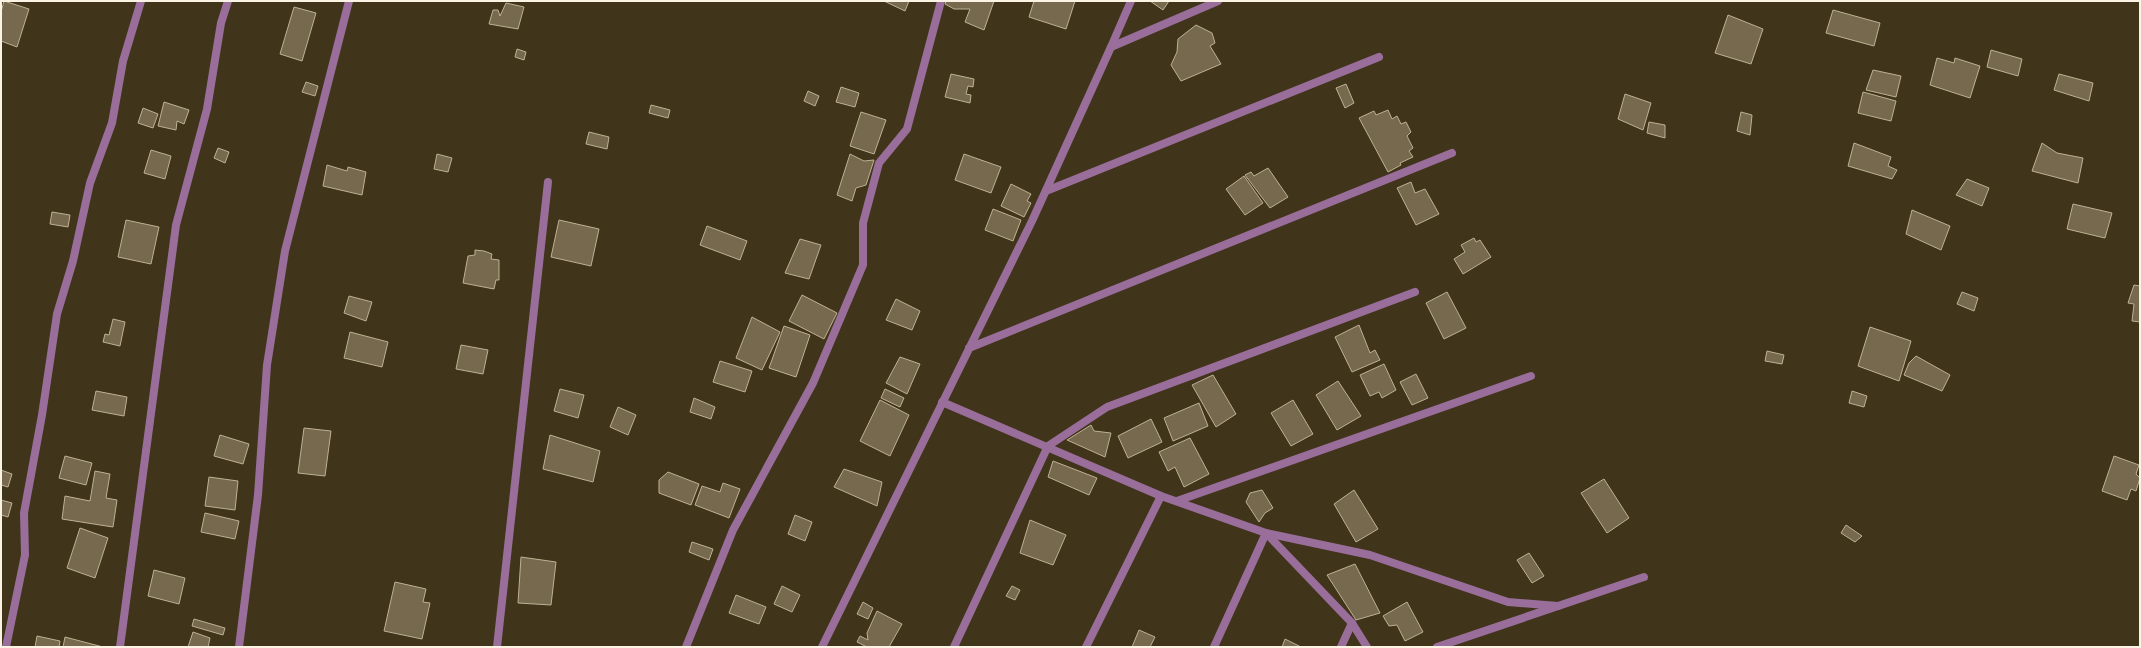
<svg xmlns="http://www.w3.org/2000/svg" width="2141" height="648" font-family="'Roboto Condensed',sans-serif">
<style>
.building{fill:#76694d;stroke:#bfb193}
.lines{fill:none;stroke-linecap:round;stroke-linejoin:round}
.minor{stroke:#9a6e9b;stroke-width:8}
</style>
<rect width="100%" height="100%" fill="#40341a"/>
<g class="building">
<polygon points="4,1 29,9 17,47 1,41 1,12"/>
<polygon points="884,1 909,1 905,11"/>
<polygon points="946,1 994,1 984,30 965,22 970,9 954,9 945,4"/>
<polygon points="1034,1 1075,1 1066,29 1029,17"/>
<polygon points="1150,1 1169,1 1163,10"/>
<polygon points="506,3 524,7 518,29 489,24 493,10 498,10 500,16"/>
<polygon points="294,7 316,13 302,61 280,54"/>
<polygon points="1833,10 1880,23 1874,46 1826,33"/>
<polygon points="1728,15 1763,29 1751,64 1715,53"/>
<polygon points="1196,25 1212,33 1215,43 1210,46 1221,64 1181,81 1171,65 1177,52 1178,39"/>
<polygon points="517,49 526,52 524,60 515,57"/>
<polygon points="1991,50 2022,59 2018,76 1987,67"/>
<polygon points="1937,58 1954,63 1955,58 1980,66 1970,98 1930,85"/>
<polygon points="1873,70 1901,76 1896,97 1866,90"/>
<polygon points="951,74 974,79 973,87 968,86 966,94 971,95 970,103 945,97"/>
<polygon points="2059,74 2093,83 2089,101 2054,90"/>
<polygon points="306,82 318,86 315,96 302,92"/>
<polygon points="1346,84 1354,103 1345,108 1336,88"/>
<polygon points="841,87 859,93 855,107 836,102"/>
<polygon points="808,91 819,96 815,106 804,101"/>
<polygon points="1863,92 1896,101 1891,121 1858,113"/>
<polygon points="1625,94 1651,103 1643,130 1618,119"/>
<polygon points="164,102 189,110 184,124 177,121 176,130 158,126"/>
<polygon points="651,105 670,110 668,118 649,113"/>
<polygon points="143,108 158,114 153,128 138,123"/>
<polygon points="1388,110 1392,119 1397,116 1401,124 1406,122 1411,132 1407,136 1413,148 1409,151 1413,157 1400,163 1401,165 1388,172 1359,118 1374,111 1376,115"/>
<polygon points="861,112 886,120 874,154 850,146"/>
<polygon points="1741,112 1752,115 1750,135 1737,131"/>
<polygon points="1649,122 1665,125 1665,138 1647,133"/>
<polygon points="589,132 609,137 607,149 586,144"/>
<polygon points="1854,143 1891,157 1888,166 1897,170 1892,179 1848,166"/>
<polygon points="2042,143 2057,153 2083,158 2078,183 2032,171"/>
<polygon points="218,148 229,152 225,163 214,158"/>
<polygon points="151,150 171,156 165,179 144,173"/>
<polygon points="437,154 452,158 448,172 434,169"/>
<polygon points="850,154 864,161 874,160 866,185 856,188 852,201 837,195"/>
<polygon points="964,154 1001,167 991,193 955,180"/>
<polygon points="327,165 347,171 348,167 366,172 362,195 323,186"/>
<polygon points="1268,168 1288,197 1270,208 1245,175 1251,172 1254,176"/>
<polygon points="1244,176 1263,203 1245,215 1226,189"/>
<polygon points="1967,179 1989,188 1982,206 1956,195"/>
<polygon points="1411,182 1415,193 1425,189 1439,214 1416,225 1397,188"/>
<polygon points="1011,184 1031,194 1027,201 1031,203 1024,217 1001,206"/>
<polygon points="2073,204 2112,213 2105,238 2067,229"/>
<polygon points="993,209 1021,220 1013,241 985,230"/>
<polygon points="1912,210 1950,226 1941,250 1906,234"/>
<polygon points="52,212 70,215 68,227 50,224"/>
<polygon points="126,220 159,227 151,264 118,257"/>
<polygon points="559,220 599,229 591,266 551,257"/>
<polygon points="707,226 747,241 740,260 700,245"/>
<polygon points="1474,238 1476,242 1480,240 1491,257 1463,274 1454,259 1465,252 1461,245"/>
<polygon points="800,239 821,245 809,279 785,273"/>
<polygon points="475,250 484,251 492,254 491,259 499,260 499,280 496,280 494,289 463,283 468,256 475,255"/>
<polygon points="2134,285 2140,286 2140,322 2132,321 2134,304 2128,303"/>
<polygon points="1447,292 1466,328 1444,339 1426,303"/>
<polygon points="1962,292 1978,298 1974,311 1957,304"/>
<polygon points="802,295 837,313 824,339 789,321"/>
<polygon points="349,296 372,302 366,321 344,313"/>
<polygon points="896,299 920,311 912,330 886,320"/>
<polygon points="752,317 780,332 762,370 736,358"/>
<polygon points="113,319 125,322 120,346 103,342 105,334 109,335"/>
<polygon points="1359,325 1370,353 1375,350 1380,360 1352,372 1335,337"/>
<polygon points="784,326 810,335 796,377 769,368"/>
<polygon points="1870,327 1911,341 1899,381 1858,366"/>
<polygon points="350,332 388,342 382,367 344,358"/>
<polygon points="461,345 488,350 483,374 456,369"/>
<polygon points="1767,351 1784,355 1782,364 1765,361"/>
<polygon points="1916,356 1950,375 1942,391 1904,375 1909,363"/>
<polygon points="900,357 920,364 907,394 886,383"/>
<polygon points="720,361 752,371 745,392 713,382"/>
<polygon points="1384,364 1396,390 1382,398 1379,392 1370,396 1360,375"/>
<polygon points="1416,374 1428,398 1412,405 1400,382"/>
<polygon points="1213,375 1236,414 1216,427 1192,385"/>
<polygon points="1338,381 1361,416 1337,430 1316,395"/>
<polygon points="560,389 584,395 578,418 554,411"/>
<polygon points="885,389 904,398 900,407 881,398"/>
<polygon points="96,391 127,397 124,416 92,410"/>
<polygon points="1852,391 1867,396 1864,407 1849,403"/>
<polygon points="694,398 715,407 711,419 690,412"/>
<polygon points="880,400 909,415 890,456 860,441"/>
<polygon points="1293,400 1313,434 1291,446 1271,413"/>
<polygon points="1199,403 1208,426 1173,441 1164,418"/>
<polygon points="618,407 636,415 628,435 610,427"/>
<polygon points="1151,419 1162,442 1128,458 1118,436"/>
<polygon points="1091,425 1094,431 1111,433 1105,457 1067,440"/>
<polygon points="304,428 331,431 325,476 298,473"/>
<polygon points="220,435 249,444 243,464 214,456"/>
<polygon points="550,435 600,451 593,482 543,469"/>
<polygon points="1190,438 1209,474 1184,487 1175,467 1168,471 1159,452"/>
<polygon points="65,456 92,463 86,485 59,478"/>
<polygon points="2114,456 2139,465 2136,474 2140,478 2136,491 2131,489 2127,500 2102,491"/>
<polygon points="1053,461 1097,478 1089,495 1048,477"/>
<polygon points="844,469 882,482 877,506 834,487"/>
<polygon points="1,470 12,474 8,487 1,485"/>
<polygon points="95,471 110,474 106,498 117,500 113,527 62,519 65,496 90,501"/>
<polygon points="668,472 699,484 691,505 659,493 659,480"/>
<polygon points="209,477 238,481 235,510 205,506"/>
<polygon points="1604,479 1629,518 1607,533 1581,493"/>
<polygon points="723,483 740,489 729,518 695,505 702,486 720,492"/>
<polygon points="1262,490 1273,508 1265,513 1259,522 1246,502 1250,493"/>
<polygon points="1354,490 1378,529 1356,542 1334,504"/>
<polygon points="1,500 12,503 8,517 1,515"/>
<polygon points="205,513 239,521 235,539 201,532"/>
<polygon points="795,515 812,522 805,541 788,534"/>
<polygon points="1030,520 1066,535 1053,565 1020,553"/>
<polygon points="1846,525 1862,536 1855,542 1841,533"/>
<polygon points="80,528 108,538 95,578 67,568"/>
<polygon points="692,542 713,549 709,560 689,552"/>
<polygon points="1529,553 1544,576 1532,583 1517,560"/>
<polygon points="521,557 556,562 551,605 518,603"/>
<polygon points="1355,564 1380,613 1356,620 1327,575"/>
<polygon points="154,570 185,578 179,604 148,596"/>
<polygon points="395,582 426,589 423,602 430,603 422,639 384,631"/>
<polygon points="782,586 800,595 792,612 774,604"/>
<polygon points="1012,586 1020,590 1015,600 1006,596"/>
<polygon points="736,595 766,607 759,624 729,613"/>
<polygon points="863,602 873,608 868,619 857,614"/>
<polygon points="1407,602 1423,632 1405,641 1397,625 1389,626 1383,616"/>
<polygon points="877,611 902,624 889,647 867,647 857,642 860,636 868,640 867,633"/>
<polygon points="194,619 225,628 223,635 192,626"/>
<polygon points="1139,630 1155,637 1150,647 1132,647"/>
<polygon points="193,632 210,638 208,647 188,647"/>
<polygon points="37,636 60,641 59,647 35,647"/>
<polygon points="65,637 103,647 63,647"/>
<polygon points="1285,639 1301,647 1282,647"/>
</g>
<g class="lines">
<g class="minor">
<polyline points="1111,47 1131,1"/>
<polyline points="1046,191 1379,57"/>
<polyline points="969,348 1452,153"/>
<polyline points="942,402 1161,496 1266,533 1352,623 1367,647"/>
<polyline points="1177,501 1531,376"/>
<polyline points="6,647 25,555 24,513 42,415 57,314 73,261 90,183 112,123 123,61 141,1"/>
<polyline points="120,647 176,225 207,109 221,23 228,1"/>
<polyline points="239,647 258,495 267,365 285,251 349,1"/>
<polyline points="497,647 548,182"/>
<polyline points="686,647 733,530 813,383 863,265 863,223 879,163 907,129 941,1"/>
<polyline points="822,647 1032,221 1111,47 1218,1"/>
<polyline points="954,647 1048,446 1107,407 1415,292"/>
<polyline points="1086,647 1161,496"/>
<polyline points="1214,647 1266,533 1370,555 1508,602 1558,606"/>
<polyline points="1341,647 1352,623"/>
<polyline points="1437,647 1644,577"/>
</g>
</g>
<rect width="2141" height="648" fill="none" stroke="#fbf3e4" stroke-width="4"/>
</svg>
